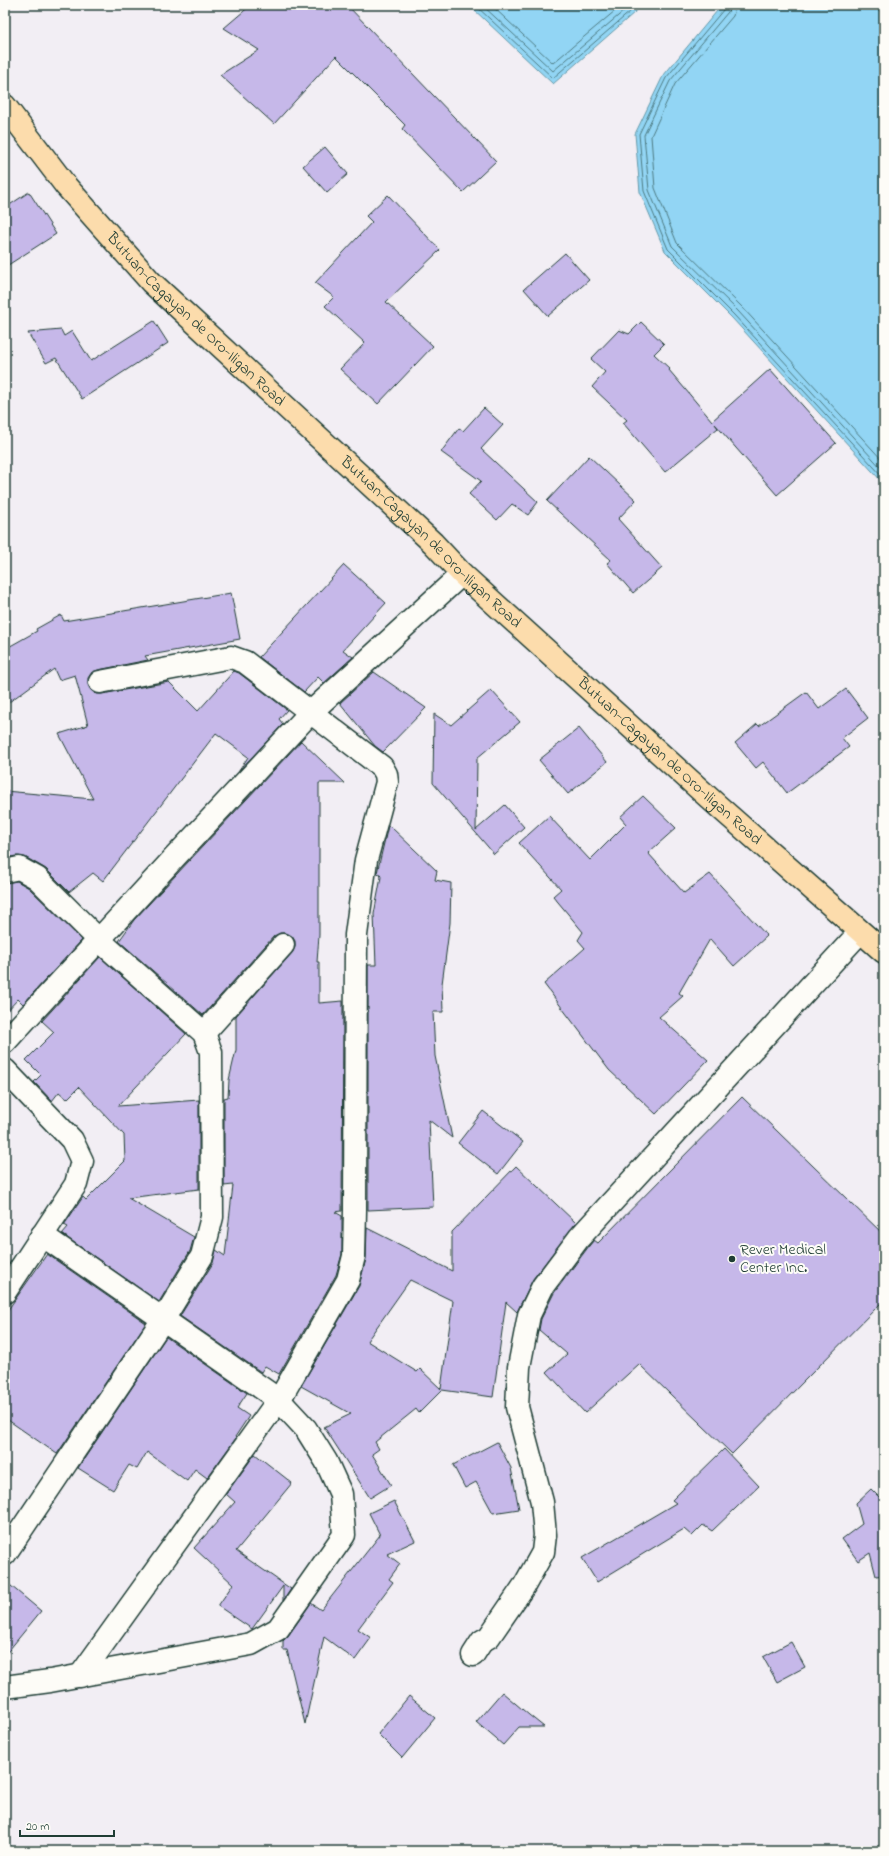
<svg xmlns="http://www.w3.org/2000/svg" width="889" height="1856" font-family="'Indie Flower',sans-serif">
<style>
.water{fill:#92d5f4;stroke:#6498a7}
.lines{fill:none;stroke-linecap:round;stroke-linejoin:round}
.shore{stroke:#4d7a81;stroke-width:1}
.building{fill:#c6b8e9;stroke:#1f3d34;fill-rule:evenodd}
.minor-casing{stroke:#1f3d34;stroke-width:25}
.highway-casing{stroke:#1f3d34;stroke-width:25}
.minor{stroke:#fdfcf7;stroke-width:22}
.highway{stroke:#fcdcac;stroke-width:22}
.poi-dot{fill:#1f3d34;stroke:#fdfcf7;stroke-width:1.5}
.labels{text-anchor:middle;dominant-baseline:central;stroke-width:4;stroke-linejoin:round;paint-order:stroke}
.street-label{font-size:16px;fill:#1f3d34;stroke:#fdfcf7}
.poi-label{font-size:16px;fill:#1f3d34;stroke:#fdfcf7;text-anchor:start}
</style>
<rect width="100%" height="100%" fill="#f2eef4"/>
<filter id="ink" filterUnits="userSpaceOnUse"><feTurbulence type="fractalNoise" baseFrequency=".025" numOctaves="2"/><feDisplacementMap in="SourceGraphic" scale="8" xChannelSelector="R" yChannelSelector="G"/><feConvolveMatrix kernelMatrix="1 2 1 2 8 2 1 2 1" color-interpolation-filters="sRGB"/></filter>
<g filter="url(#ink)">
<g class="water">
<polygon points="469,5 643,5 553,84"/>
<polygon points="722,5 884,5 884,484 732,318 665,251 640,192 635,134 663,76"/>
</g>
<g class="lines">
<g class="shore">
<polyline points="475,5 553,78 638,5"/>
<polyline points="482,5 553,71 631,5"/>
<polyline points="491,5 553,63 622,5"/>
<polyline points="725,5 724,9 666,78 639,134 644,191 668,249 734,315 884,478"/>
<polyline points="730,5 728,12 670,81 644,135 649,190 672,246 738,311 884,471"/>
<polyline points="736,5 733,16 675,84 651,136 655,188 677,243 742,307 884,462"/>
</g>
</g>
<g class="building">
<polygon points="251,5 347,5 496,161 463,192 402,129 405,125 336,56 274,124 220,75 259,50 224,28"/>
<polygon points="325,147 348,174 327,193 303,166"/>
<polygon points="29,192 56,234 5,267 5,208"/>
<polygon points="388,195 440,250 386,302 433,346 378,404 340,369 365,343 325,306 334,297 315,283 372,222 366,216"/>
<polygon points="565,253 589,280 548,316 524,289"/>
<polygon points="154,321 168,343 82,399 56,358 46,363 28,333 61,330 64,336 72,331 91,361"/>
<polygon points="641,322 664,344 654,354 670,369 669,370 712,421 770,369 836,443 777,495 715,424 718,428 665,472 623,423 627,420 592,387 605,372 591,359 619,330 629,334"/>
<polygon points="484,408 503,425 481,449 538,502 528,515 512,504 497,520 469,494 481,481 441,452 459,428 463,431"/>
<polygon points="589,456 636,500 618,519 662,568 633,593 607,563 611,560 547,501"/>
<polygon points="344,565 386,603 343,650 353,657 324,683 318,677 304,692 259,657"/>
<polygon points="231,593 240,639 145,656 148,660 98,670 92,672 88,678 88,685 91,690 96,694 102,694 169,682 198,711 234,671 239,673 287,710 279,719 283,724 239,771 248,757 216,733 103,881 93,873 69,892 46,869 25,857 16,856 5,858 5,791 93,799 59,734 88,725 75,675 59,680 54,669 5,705 5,649 37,631 36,629 61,615 64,621"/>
<polygon points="374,672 426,708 383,752 375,746 340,703"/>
<polygon points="846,689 868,718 842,738 849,747 787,793 763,762 756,768 735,743 757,724 759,726 806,692 819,709"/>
<polygon points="491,690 520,722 477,758 476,830 505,805 524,827 494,854 433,783 434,714 451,725"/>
<polygon points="579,728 607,762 568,794 539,760"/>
<polygon points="301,741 345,783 319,783 319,935 317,962 319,962 319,1003 343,1001 342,1211 335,1212 342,1216 342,1254 336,1275 279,1374 265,1366 261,1372 180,1316 213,1263 216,1250 225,1256 233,1185 224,1186 224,1098 228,1097 229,1080 236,1050 236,1016 292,953 295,947 295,941 292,936 286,933 280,933 274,936 203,1015 119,941 134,920"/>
<polygon points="643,796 676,828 648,853 684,893 710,874 767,936 734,966 710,939 679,993 683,996 659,1017 708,1060 656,1114 609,1070 544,984 585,948 578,940 583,932 553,896 561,889 519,843 549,816 590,860 626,824 620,817"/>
<polygon points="388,826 391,827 437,871 435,880 451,883 450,923 442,984 443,1012 433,1012 435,1056 452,1138 429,1120 433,1207 368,1210 368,965 376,965 374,914 381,877 380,874 377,873"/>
<polygon points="17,881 29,888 82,940 23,1004 18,999 5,1013 5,883"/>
<polygon points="100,957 186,1034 118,1106 199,1100 199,1189 128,1198 194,1237 190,1251 159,1302 62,1234 68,1227 64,1225 83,1197 86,1200 125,1161 124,1135 79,1087 67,1099 59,1092 52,1101 34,1082 41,1075 26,1060 54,1032 42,1021"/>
<polygon points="742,1097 884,1235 884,1300 732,1454 639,1364 585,1413 547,1372 567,1354 539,1330 541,1319 554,1293 589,1246 594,1240 598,1243"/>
<polygon points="483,1111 523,1142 498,1174 458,1143"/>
<path d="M516,1166L576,1223L533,1279L517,1312L506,1302L493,1397L442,1390L419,1413L416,1409L375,1442L379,1449L372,1454L391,1485L370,1498L324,1427L351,1414L301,1386L359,1286L366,1259L367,1228L452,1271V1232ZM410,1280L453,1301L441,1389L420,1369L417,1372L367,1341Z"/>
<polygon points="47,1254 146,1323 57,1454 5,1418 5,1314"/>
<polygon points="166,1337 247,1393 237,1408 249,1416 235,1437 236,1438 207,1478 195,1469 187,1481 147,1452 137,1469 129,1465 113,1490 78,1468"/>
<polygon points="497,1442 511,1468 519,1509 493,1513 476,1482 465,1488 453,1465"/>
<polygon points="724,1449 759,1486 712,1531 703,1525 692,1536 684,1529 597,1582 582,1558 676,1503 672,1500"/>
<polygon points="255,1454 292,1483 236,1551 291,1589 283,1601 283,1586 252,1629 218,1606 233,1584 194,1548 235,1502 226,1494"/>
<polygon points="871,1489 884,1502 884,1575 876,1576 870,1553 858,1561 842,1539 862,1524 856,1503"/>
<polygon points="394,1501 415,1541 387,1554 400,1564 389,1579 393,1582 358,1629 371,1638 355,1660 324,1637 305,1724 287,1650 283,1650 283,1641 288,1636 311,1603 321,1610 380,1535 369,1513"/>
<polygon points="5,1581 41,1611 5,1655"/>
<polygon points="791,1642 805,1667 777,1682 763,1657"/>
<polygon points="502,1692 529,1715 544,1727 519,1727 503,1745 476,1722"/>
<polygon points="409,1696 435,1718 402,1758 378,1734"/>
</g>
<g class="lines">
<g class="minor-casing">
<g id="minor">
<polyline points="5,871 19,868 37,878 99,940 204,1033 211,1052 212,1217 202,1256 164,1318 5,1554"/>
<polyline points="204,1033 283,945"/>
<polyline points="5,1042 175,857 310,713 462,574"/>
<polyline points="5,1070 72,1140 82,1161 76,1184 5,1292"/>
<polyline points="473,1655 482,1641 489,1637 524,1586 543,1552 545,1535 542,1502 517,1407 519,1367 529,1315 543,1286 579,1238 860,932"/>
<polyline points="80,1676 282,1395 348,1280 354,1256 355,1210 356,935 366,860 387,782 386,774 382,767 245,662 231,657 100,682"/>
<polyline points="5,1687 50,1681 251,1644 278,1629 344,1535 341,1494 326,1461 306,1429 279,1400 42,1235"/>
</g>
</g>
<g class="highway-casing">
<g id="highway">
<path id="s1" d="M5,106L66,186L151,282L433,543L462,574L718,806L884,952"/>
</g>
</g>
<use href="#minor" class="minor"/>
<use href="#highway" class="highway"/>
</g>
</g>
<circle class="poi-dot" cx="732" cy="1259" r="4"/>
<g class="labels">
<g class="street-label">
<text stroke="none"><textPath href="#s1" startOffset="287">Butuan-Cagayan de Oro-Iligan Road</textPath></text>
<text stroke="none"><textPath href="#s1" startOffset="611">Butuan-Cagayan de Oro-Iligan Road</textPath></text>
<text stroke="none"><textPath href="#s1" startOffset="935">Butuan-Cagayan de Oro-Iligan Road</textPath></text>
</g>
<g class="poi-label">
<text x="740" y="1250">Rever Medical<tspan x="740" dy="18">Center Inc.</tspan></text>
</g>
</g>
<rect width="889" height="1856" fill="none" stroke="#fdfcf7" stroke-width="20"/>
<rect x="10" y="10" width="869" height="1836" fill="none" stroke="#1f3d34" stroke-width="1.5" filter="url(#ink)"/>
<path d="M20 1830v6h94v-6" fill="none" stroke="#1f3d34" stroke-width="2"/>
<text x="26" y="1830" font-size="12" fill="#1f3d34" stroke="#fdfcf7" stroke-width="3" paint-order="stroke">20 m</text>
</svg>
